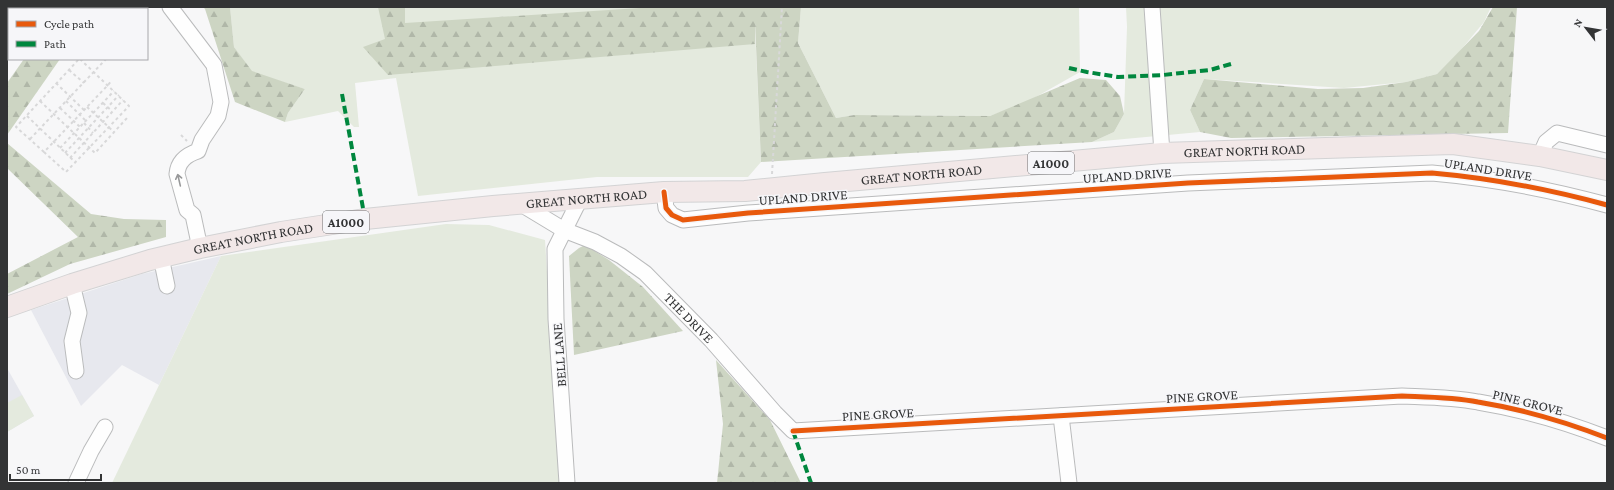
<svg xmlns="http://www.w3.org/2000/svg" width="1614" height="490" font-family="'Crimson Pro',serif">
<style>
.built{fill:#e7e8ee}
.green{fill:#e4eade}
.forest{fill:url(#forest-firs)}
.lines{fill:none;stroke-linecap:round;stroke-linejoin:round}
.minor-casing{stroke:#babbbc;stroke-width:17}
.major-casing{stroke:#d3d3d4;stroke-width:22}
.path{stroke:#d8d8d9;stroke-width:2;stroke-dasharray:3 3;stroke-linecap:butt}
.minor{stroke:#fefefe;stroke-width:15}
.major{stroke:#f2e8e8;stroke-width:20}
.quiet{stroke:#00873e;stroke-width:4;stroke-dasharray:8 4;stroke-linecap:butt}
.cycleway-casing{stroke:#f6f6f9;stroke-width:8}
.cycleway{stroke:#e8590c;stroke-width:5}
.oneway{stroke:#98999a}
.labels{text-anchor:middle;dominant-baseline:central;stroke-width:3;stroke-linejoin:round;paint-order:stroke}
.shield{fill:#f6f6f9;stroke:#6e6e70;stroke-width:1}
.shield-label{font-size:13px;font-weight:bold;fill:#333435}
.street-label{font-size:14px;fill:#333435;stroke:#f6f6f9}
</style>
<defs>
<pattern id="forest-firs" width="22" height="20" patternUnits="userSpaceOnUse"><rect width="22" height="20" fill="#cdd5c3"/><path d="M5 1l3.5 6h-7zM16 11l3.5 6h-7z" fill="#b0b7a8"/></pattern>
</defs>
<rect width="100%" height="100%" fill="#f7f7f8"/>
<g class="built">
<polygon points="221,256 159,385 122,365 81,406 31,310 142,274"/>
<polygon points="7,368 34,416 7,432"/>
</g>
<g class="green">
<polygon points="230,7 754,7 761,162 748,177 597,177 418,196 396,78 355,83 359,127 354,127 338,111 285,122 288,113 305,89 252,72 234,47"/>
<polygon points="801,7 1079,7 1080,72 1027,102 990,116 854,115 836,118 798,43"/>
<polygon points="1126,7 1491,7 1484,22 1460,51 1437,74 1406,82 1344,88 1204,79 1190,110 1200,132 1092,142 1114,132 1124,114 1127,27"/>
<polygon points="446,224 489,225 545,240 560,483 112,483 221,256"/>
<polygon points="22,395 34,416 7,432 7,403"/>
</g>
<g class="forest">
<polygon points="203,7 230,7 234,47 252,71 305,89 288,113 285,122 235,102 205,9"/>
<polygon points="378,7 405,7 405,23 655,7 801,7 798,43 836,118 854,115 990,116 1080,78 1106,80 1120,96 1124,114 1114,132 1092,142 761,162 755,23 755,44 388,75 363,47 385,39"/>
<polygon points="1493,7 1517,7 1508,133 1231,138 1200,132 1190,110 1204,79 1318,89 1363,88 1406,82 1437,74 1479,31"/>
<polygon points="24,59 60,59 7,135 7,83"/>
<polygon points="7,143 91,214 124,219 166,220 166,237 70,264 7,294 7,274 78,237 7,168"/>
<polygon points="585,245 609,260 643,287 683,331 574,355 569,256 579,248"/>
<polygon points="716,360 770,420 801,483 717,483 723,424"/>
</g>
<g class="lines">
<g class="minor-casing">
<g id="minor">
<path d="M170,7L214,65L221,102L218,116L202,140L198,151C186,155 178,161 177,174L187,210L193,215L200,248"/>
<polyline points="1152,7 1162,153"/>
<polyline points="1540,156 1546,142 1557,133 1607,145"/>
<path d="M664,192L666,208L672,215L683,220L748,213L1188,183L1432,173C1489,178 1552,190 1607,205"/>
<path id="s1" d="M521,204L564,230L595,242L621,256L645,273L711,340L775,413L793,431L1402,396C1427,397 1453,397 1478,402C1521,409 1566,422 1607,438"/>
<polyline points="161,257 167,286"/>
<polyline points="72,284 79,313 72,341 76,371"/>
<polyline points="1061,416 1069,483"/>
<polyline points="76,483 91,451 105,427"/>
<polyline points="567,483 556,319 555,249 580,199"/>
</g>
</g>
<g class="major-casing">
<g id="major">
<path id="s2" d="M7,307L72,284L150,260L200,248L281,232L365,219L493,206L664,192L745,191L825,183L1162,153L1453,144L1540,156L1607,170"/>
</g>
</g>
<g class="path">
<polyline points="80,59 129,106 66,172 44,152 108,85 112,80"/>
<polyline points="69,70 84,83"/>
<polyline points="56,83 84,110"/>
<polyline points="40,101 95,153 127,118"/>
<polyline points="66,101 86,121"/>
<polyline points="103,103 112,111"/>
<polyline points="87,107 114,132"/>
<polyline points="60,108 80,127"/>
<polyline points="27,116 75,162"/>
<polyline points="84,123 93,133"/>
<polyline points="181,135 187,141"/>
<polyline points="30,139 106,59"/>
<polyline points="60,148 114,91"/>
<polyline points="44,152 16,127 79,59"/>
<polyline points="65,153 119,95"/>
<polyline points="70,158 123,100"/>
<polyline points="772,174 782,7"/>
</g>
<use href="#minor" class="minor"/>
<use href="#major" class="major"/>
<g class="quiet">
<polyline points="1069,68 1087,72 1118,77 1163,75 1210,70 1231,64"/>
<polyline points="342,94 365,219"/>
<polyline points="793,431 811,483"/>
</g>
<g class="cycleway-casing">
<g id="cycleway">
<path d="M664,192L666,208L672,215L683,220L748,213L1188,183L1432,173C1489,178 1552,190 1607,205"/>
<path d="M793,431L1402,396C1427,397 1453,397 1478,402C1521,409 1566,422 1607,438"/>
</g>
</g>
<use href="#cycleway" class="cycleway"/>
</g>
<defs><path id="oneway-shaft" d="M-6 0H5M1.5-3L5.5 0L1.5 3" fill="none" stroke-width="1.6" stroke-linecap="round" stroke-linejoin="round"/></defs>
<use class="oneway" href="#oneway-shaft" transform="translate(179 180) rotate(-103)"/>
<g class="labels">
<g class="shield">
<rect x="1028" y="152" width="46" height="22" rx="3"/>
<rect x="323" y="211" width="46" height="22" rx="3"/>
</g>
<g class="shield-label">
<text x="1051" y="163">A1000</text>
<text x="346" y="222">A1000</text>
</g>
<g class="street-label">
<text stroke="none"><textPath href="#s2" startOffset="1252">GREAT NORTH ROAD</textPath></text>
<text transform="translate(1488 169) rotate(9)">UPLAND DRIVE</text>
<text stroke="none"><textPath href="#s2" startOffset="928">GREAT NORTH ROAD</textPath></text>
<text transform="translate(1127 175) rotate(-4)">UPLAND DRIVE</text>
<text transform="translate(803 197) rotate(-4)">UPLAND DRIVE</text>
<text stroke="none"><textPath href="#s2" startOffset="592">GREAT NORTH ROAD</textPath></text>
<text stroke="none"><textPath href="#s2" startOffset="256">GREAT NORTH ROAD</textPath></text>
<text stroke="none"><textPath href="#s1" startOffset="205">THE DRIVE</textPath></text>
<text transform="translate(559 355) rotate(-94)">BELL LANE</text>
<text transform="translate(1202 396) rotate(-3)">PINE GROVE</text>
<text transform="translate(1528 402) rotate(14)">PINE GROVE</text>
<text transform="translate(878 414) rotate(-3)">PINE GROVE</text>
</g>
</g>
<rect width="1614" height="490" fill="none" stroke="#333435" stroke-width="16"/>
<rect x="8" y="8" width="140" height="52" fill="#f6f6f9" stroke="#a8a8ab"/>
<rect x="16" y="21" width="20" height="6" fill="#e8590c" stroke="#a8a8ab"/>
<text x="44" y="28" font-size="12" fill="#333435">Cycle path</text>
<rect x="16" y="41" width="20" height="6" fill="#00873e" stroke="#a8a8ab"/>
<text x="44" y="48" font-size="12" fill="#333435">Path</text>
<g transform="translate(1586 28) rotate(301)" stroke="#f6f6f9" stroke-width="3" paint-order="stroke">
<path d="M0-3L7 15L0 10L-7 15Z" fill="#333435"/>
<text y="-6" font-size="11" font-weight="bold" text-anchor="middle" fill="#333435">N</text>
</g>
<path d="M10 474v6h91v-6" fill="none" stroke="#333435" stroke-width="2"/>
<text x="16" y="474" font-size="12" fill="#333435" stroke="#f6f6f9" stroke-width="3" paint-order="stroke">50 m</text>
</svg>
